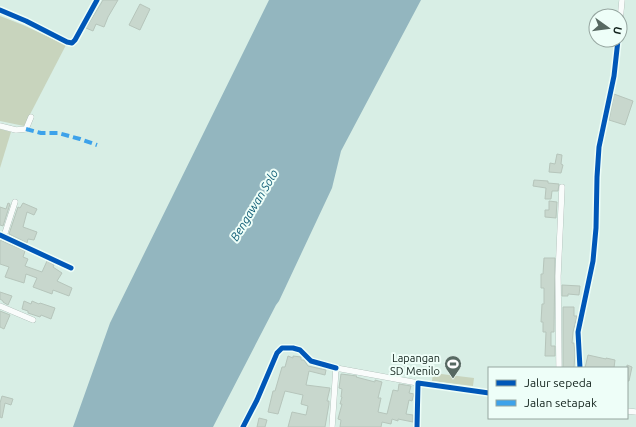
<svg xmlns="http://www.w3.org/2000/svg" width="636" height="427" font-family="Ubuntu,sans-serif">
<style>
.green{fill:#c8d4bd}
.water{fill:#93b6bf}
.building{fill:#c8d7cd;stroke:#b6c5bb}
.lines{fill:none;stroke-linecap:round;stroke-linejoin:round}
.street-casing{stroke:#9fb0aa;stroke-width:6}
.street{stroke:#f9fcfb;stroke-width:5.5}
.quiet{stroke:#3da2ea;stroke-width:4;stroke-dasharray:8 4;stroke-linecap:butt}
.cycleway-casing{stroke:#eefef8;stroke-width:8}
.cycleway{stroke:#0057b8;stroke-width:5}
.labels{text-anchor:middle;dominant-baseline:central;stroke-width:4;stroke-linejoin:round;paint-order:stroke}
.poi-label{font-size:11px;fill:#11211b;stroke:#eefef8;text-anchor:end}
.water-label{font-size:12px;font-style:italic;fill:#125f77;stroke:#eefef8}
</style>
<rect width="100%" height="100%" fill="#d8eee5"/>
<g class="green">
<polygon points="0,16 23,25 66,45 24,126 0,121"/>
<polygon points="0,129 11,132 0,168"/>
<polygon points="433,373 474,378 473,386 432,381"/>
</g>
<polygon class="water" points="269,0 421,0 341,151 332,188 279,301 276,305 213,427 73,427 110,323"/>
<g class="building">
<polygon points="103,0 118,0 108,17 104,27 96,24 93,31 86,28"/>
<polygon points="140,4 150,9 140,30 129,25"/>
<polygon points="614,94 633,101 625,125 609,120"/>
<polygon points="557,154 562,155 561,164 563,165 561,173 549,172 550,163 555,164"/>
<polygon points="534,180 548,181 548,183 559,184 558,191 552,191 551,199 545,199 546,188 533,186"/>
<polygon points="549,201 557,202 556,218 545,217 545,210 549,210"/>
<polygon points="8,203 10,204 3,226 0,225 0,207 6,209"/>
<polygon points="23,203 37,209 34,215 27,212 23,227 37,232 34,240 28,239 27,243 9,234 18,207 20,208"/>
<polygon points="0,240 25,251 23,257 28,259 25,266 42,272 47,261 54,265 53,267 62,273 57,281 72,288 69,296 53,290 52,294 33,287 37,278 26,274 24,283 5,277 9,267 0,264"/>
<polygon points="544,258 555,258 554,332 551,332 551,346 555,346 555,356 545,356 546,332 543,332 543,322 541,322 542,304 544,304 544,288 541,288 541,274 543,274"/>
<polygon points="562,285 580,286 579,295 568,294 568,296 562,296"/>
<polygon points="0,292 12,296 8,305 3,302 3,301 0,299"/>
<polygon points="24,301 31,304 32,301 39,304 40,303 55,308 51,319 41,315 40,317 28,313 28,311 22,309"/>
<polygon points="563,307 574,307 574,316 577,316 573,332 572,343 574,343 575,353 574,368 563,368"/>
<polygon points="0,311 10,315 4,329 0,327"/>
<polygon points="588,355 606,359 606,358 615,360 614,368 585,368"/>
<polygon points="288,356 293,358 293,356 301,357 301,360 304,360 308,366 326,370 325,375 309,371 306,385 330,388 327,401 329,401 329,404 325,427 288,427 292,412 306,415 308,406 301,404 303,395 285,391 278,414 268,412 273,391 275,391 282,367 285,367"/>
<polygon points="627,365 632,367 629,381 627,381"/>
<polygon points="341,374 357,376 356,377 375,382 375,380 382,382 378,398 381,398 378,412 387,414 393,390 398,391 399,384 411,386 409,393 414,394 412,401 409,400 406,414 413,415 413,422 398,419 398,421 392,419 391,424 382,422 381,427 340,427 341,420 338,419 342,404 340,404 342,397 341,397 342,389 339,388"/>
<polygon points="2,396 13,399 11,405 5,403 2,418 0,417 0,403"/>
<polygon points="259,418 267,420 265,427 257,427"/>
</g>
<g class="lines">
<g class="street-casing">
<g id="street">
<polyline points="0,10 26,21 67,42 72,43 75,40 97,0"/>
<polyline points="620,21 622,0"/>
<polyline points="0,126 16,130 26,129 31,117"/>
<polyline points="0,235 71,268"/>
<polyline points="4,236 15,202"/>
<polyline points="0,306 33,320"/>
<polyline points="559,368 558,276 562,187"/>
<polyline points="580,368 578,332 593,261 596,228 597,177 599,147 614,76 618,40"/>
<polyline points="627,411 636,412"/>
<polyline points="243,427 257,400 277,353 282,348 293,348 300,350 311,361 336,368"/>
<polyline points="332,427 336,368 418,383"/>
<polyline points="417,427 418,383 489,393"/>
</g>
</g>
<use href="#street" class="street"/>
<polyline class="quiet" points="26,129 41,133 58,133 80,139 97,145"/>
<g class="cycleway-casing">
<g id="cycleway">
<polyline points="0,10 26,21 67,42 72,43 75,40 97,0"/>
<polyline points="0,235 71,268"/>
<polyline points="580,368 578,332 593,261 596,228 597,177 599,147 614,76 618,40"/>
<polyline points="243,427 257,400 277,353 282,348 293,348 300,350 311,361 336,368"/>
<polyline points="417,427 418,383 489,393"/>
</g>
</g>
<use href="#cycleway" class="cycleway"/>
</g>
<defs>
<g id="stadium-pin" transform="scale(0.9)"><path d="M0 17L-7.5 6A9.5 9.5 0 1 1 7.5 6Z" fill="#576962" stroke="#eefef8"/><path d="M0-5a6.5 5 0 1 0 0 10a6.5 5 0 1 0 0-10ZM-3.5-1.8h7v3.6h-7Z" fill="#fff"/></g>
</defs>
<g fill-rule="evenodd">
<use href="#stadium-pin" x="453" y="364"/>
</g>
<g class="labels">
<g class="poi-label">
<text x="440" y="358">Lapangan<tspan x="440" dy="13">SD Menilo</tspan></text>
</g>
<g class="water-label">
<text transform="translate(254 205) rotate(-59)">Bengawan Solo</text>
</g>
</g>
<rect x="488" y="367" width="140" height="52" fill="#eefef8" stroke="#96a6a0"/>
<rect x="496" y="380" width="20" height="6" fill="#0057b8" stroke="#96a6a0"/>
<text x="524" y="387" font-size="12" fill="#11211b">Jalur sepeda</text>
<rect x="496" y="400" width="20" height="6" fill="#3da2ea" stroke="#96a6a0"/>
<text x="524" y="407" font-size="12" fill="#11211b">Jalan setapak</text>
<g transform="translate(608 28) rotate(104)"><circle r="19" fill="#eefef8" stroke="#96a6a0"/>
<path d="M0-3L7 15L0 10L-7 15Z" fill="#576962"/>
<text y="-6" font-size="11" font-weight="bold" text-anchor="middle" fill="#11211b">U</text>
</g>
</svg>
